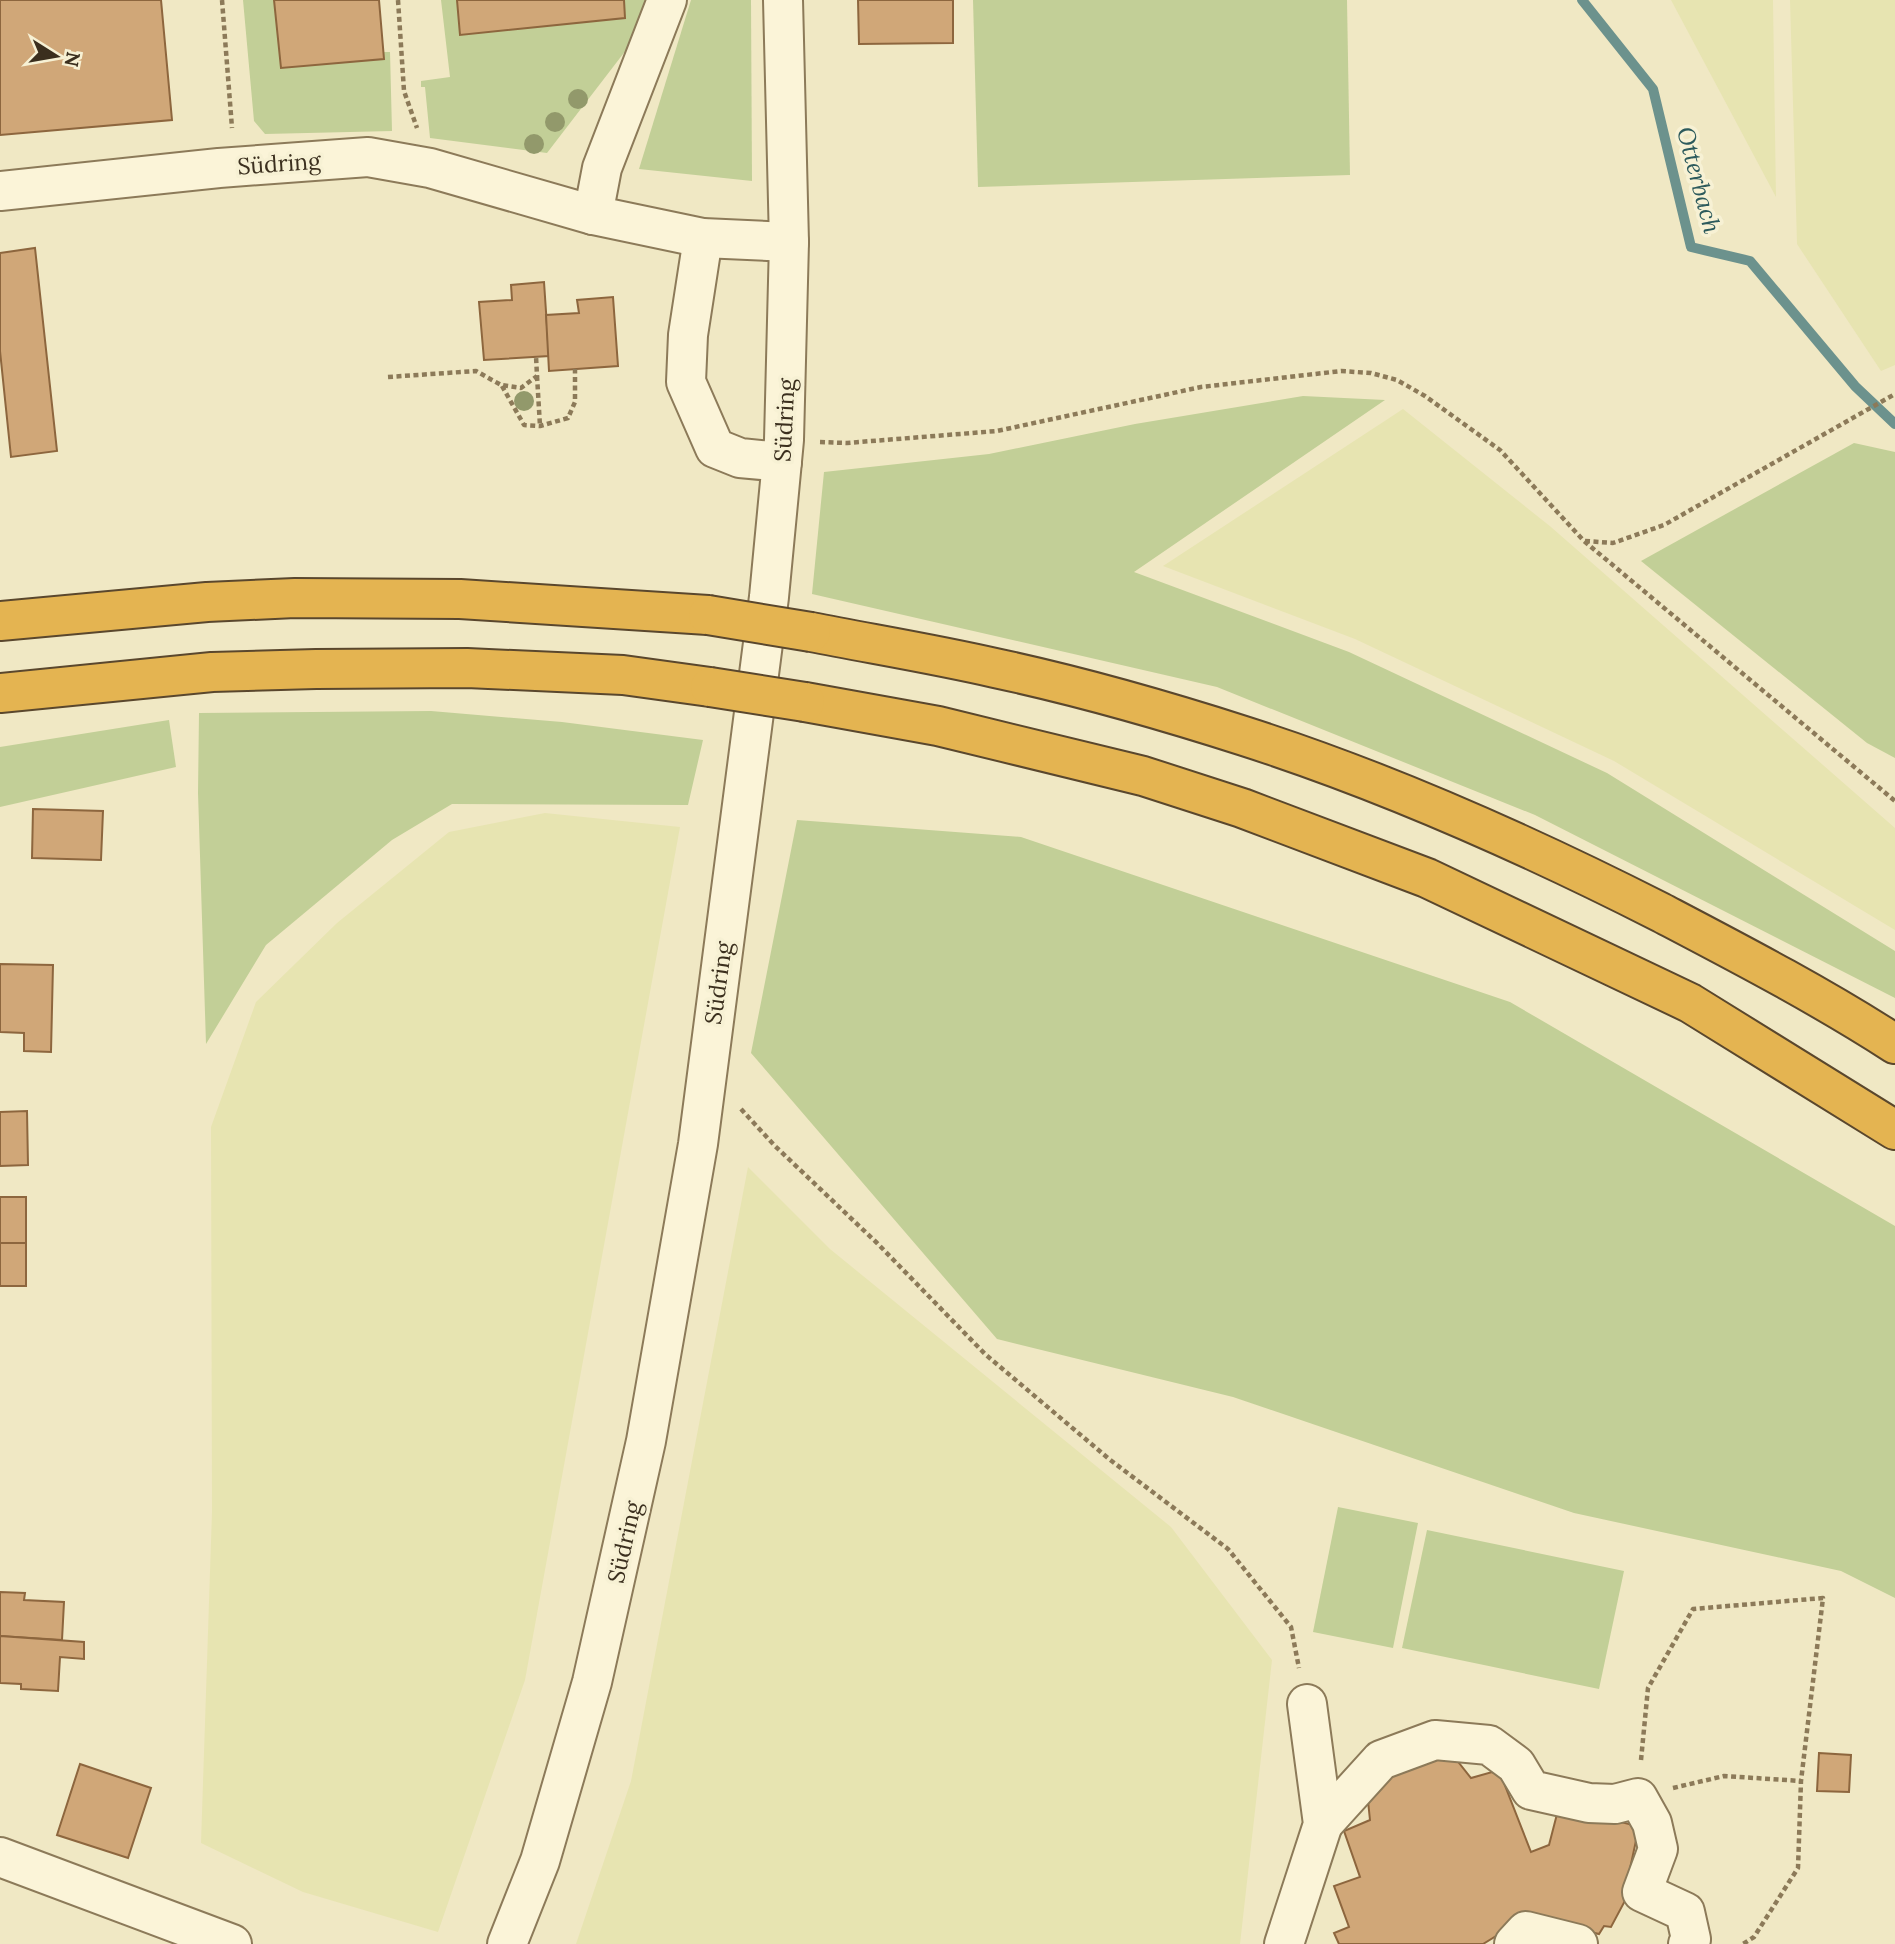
<svg xmlns="http://www.w3.org/2000/svg" width="1895" height="1944" font-family="Lora,serif">
<style>
.farmland{fill:#e7e4b1}
.green{fill:#c2cf97}
.lines{fill:none;stroke-linecap:round;stroke-linejoin:round}
.stream{stroke:#6c928d;stroke-width:10}
.building{fill:#d0a778;stroke:#8d663e;stroke-width:2}
.minor-casing{stroke:#8c7a59;stroke-width:42}
.highway-casing{stroke:#5a472d;stroke-width:42}
.path{stroke:#8c7a59;stroke-width:4.5;stroke-dasharray:5 3.5;stroke-linecap:butt}
.minor{stroke:#fbf4d8;stroke-width:38}
.highway{stroke:#e4b451;stroke-width:38}
.highway-bridge-casing{stroke:#5a472d;stroke-width:42;stroke-linecap:butt}
.highway-bridge{stroke:#e4b451;stroke-width:38}
.tree{fill:#92996b}
.labels{text-anchor:middle;dominant-baseline:central;stroke-width:7;stroke-linejoin:round;paint-order:stroke}
.street-label{font-size:23px;fill:#3b2f1e;stroke:#f7f1d4}
.water-label{font-size:24px;font-style:italic;fill:#2c5a5c;stroke:#f7f1d4}
</style>
<rect width="100%" height="100%" fill="#f0e8c4"/>
<g class="farmland">
<polygon points="1671,0 1773,0 1776,197"/>
<polygon points="1790,0 1895,0 1895,365 1881,371 1797,244"/>
<polygon points="1403,409 1551,527 1895,828 1895,930 1614,761 1355,639 1163,566"/>
<polygon points="545,813 680,827 525,1680 438,1932 303,1892 201,1843 212,1512 211,1127 256,1002 337,923 449,832"/>
<polygon points="748,1167 830,1249 1171,1527 1272,1660 1240,1944 576,1944 631,1781"/>
</g>
<g class="green">
<polygon points="243,0 274,0 282,68 384,59 383,52 390,52 392,131 265,134 254,121"/>
<polygon points="441,0 457,0 460,35 625,18 624,0 649,0 633,41 547,153 430,138 425,87 421,87 421,81 450,77"/>
<polygon points="691,0 751,0 752,181 639,169"/>
<polygon points="973,0 1347,0 1350,175 978,187"/>
<polygon points="1303,396 1385,400 1134,572 1349,652 1607,773 1895,951 1895,998 1535,815 1217,687 812,594 824,472 989,454 1135,424"/>
<polygon points="1854,443 1895,452 1895,758 1867,743 1641,561"/>
<polygon points="431,711 562,722 703,740 688,805 452,804 392,840 266,945 206,1044 198,793 199,713"/>
<polygon points="169,720 176,767 0,807 0,747"/>
<polygon points="797,820 1021,837 1510,1002 1895,1226 1895,1598 1841,1571 1574,1513 1233,1397 997,1339 751,1053"/>
<polygon points="1338,1507 1418,1523 1393,1648 1313,1632"/>
<polygon points="1427,1530 1624,1571 1599,1689 1402,1648"/>
</g>
<g class="lines">
<polyline class="stream" points="1582,0 1653,89 1691,247 1750,261 1855,386 1895,424"/>
</g>
<g class="building">
<polygon points="0,0 161,0 172,120 0,135"/>
<polygon points="274,0 379,0 384,59 281,68"/>
<polygon points="457,0 624,0 625,18 460,35"/>
<polygon points="858,0 953,0 953,43 859,44"/>
<polygon points="35,248 57,451 11,457 0,351 0,253"/>
<polygon points="544,282 549,356 484,360 479,302 512,300 511,285"/>
<polygon points="613,297 618,366 549,371 546,315 579,313 577,300"/>
<polygon points="33,809 103,811 101,860 32,858"/>
<polygon points="0,964 53,965 51,1052 24,1051 24,1033 0,1032"/>
<polygon points="27,1111 28,1165 0,1166 0,1112"/>
<rect x="0" y="1197" width="26" height="46"/>
<rect x="0" y="1243" width="26" height="43"/>
<polygon points="0,1592 25,1593 24,1600 64,1602 62,1640 0,1636"/>
<polygon points="0,1636 84,1642 84,1659 60,1657 58,1691 21,1689 21,1684 0,1683"/>
<polygon points="1448,1749 1471,1778 1492,1772 1502,1778 1531,1852 1549,1845 1557,1814 1565,1808 1633,1825 1637,1836 1628,1878 1635,1882 1611,1927 1604,1926 1599,1934 1527,1917 1483,1944 1339,1944 1334,1933 1349,1927 1334,1886 1360,1877 1344,1831 1370,1820 1366,1782"/>
<polygon points="1819,1753 1851,1755 1849,1792 1817,1791"/>
<polygon points="80,1764 151,1788 128,1858 57,1835"/>
</g>
<g class="lines">
<g class="minor-casing">
<g id="minor">
<polyline points="0,191 219,168 368,157 430,168 593,215 703,238 789,242"/>
<polyline points="593,215 602,168 667,0"/>
<polyline points="703,238 688,335 686,382 715,448 740,458 782,462"/>
<polyline points="1323,1824 1381,1760 1435,1740 1489,1745 1516,1765 1531,1790 1589,1803 1615,1804 1638,1798 1652,1823 1658,1849 1642,1892 1685,1912 1691,1939 1688,1944"/>
<polyline points="0,1857 232,1944"/>
<polyline points="507,1944 540,1861 592,1682 646,1441 698,1144 769,597 784,440 789,242 783,0"/>
<polyline points="1284,1944 1323,1824 1307,1704"/>
<polyline points="1514,1944 1526,1931 1578,1944"/>
</g>
</g>
<g class="highway-casing">
<g id="highway">
<polyline points="0,621 207,602 295,598 460,599 708,615"/>
<path d="M811,632C872,644 934,654 995,668C1079,686 1163,710 1244,736C1388,782 1526,844 1660,912C1740,954 1819,995 1895,1044"/>
<polyline points="0,693 212,672 316,669 467,668 623,675 710,687"/>
<polyline points="805,702 938,726 1143,776 1242,808 1427,878 1690,1003 1895,1130"/>
</g>
</g>
<g class="path">
<polyline points="222,0 232,128"/>
<polyline points="398,0 404,91 417,128"/>
<polyline points="537,376 540,426"/>
<polyline points="388,377 476,371 501,385 521,388 537,376 536,356"/>
<polyline points="502,386 524,425 540,426 568,418 575,402 575,369"/>
<polyline points="820,442 847,443 997,431 1201,387 1341,371 1371,373 1397,380 1425,396 1500,450 1584,541 1895,801"/>
<polyline points="1585,541 1613,543 1664,525 1895,394"/>
<polyline points="741,1109 775,1146 877,1243 985,1354 1109,1459 1228,1549 1291,1627 1299,1668"/>
<polyline points="1641,1760 1648,1688 1693,1609 1823,1598 1801,1781 1798,1868 1754,1937 1743,1944"/>
<polyline points="1673,1788 1724,1776 1801,1781"/>
</g>
<use href="#minor" class="minor"/>
<use href="#highway" class="highway"/>
<g class="highway-bridge-casing">
<g id="highway-bridge">
<polyline points="708,615 811,632"/>
<polyline points="710,687 805,702"/>
</g>
</g>
<use href="#highway-bridge" class="highway-bridge"/>
</g>
<g class="tree">
<circle cx="578" cy="99" r="10"/>
<circle cx="555" cy="122" r="10"/>
<circle cx="534" cy="144" r="10"/>
<circle cx="524" cy="401" r="10"/>
</g>
<g class="labels">
<g class="street-label">
<text transform="translate(279 163) rotate(-4)">Südring</text>
<text transform="translate(784 420) rotate(-87)">Südring</text>
<text transform="translate(718 983) rotate(-82)">Südring</text>
<text transform="translate(624 1542) rotate(-77)">Südring</text>
</g>
<g class="water-label">
<text transform="translate(1699 180) rotate(75)">Otterbach</text>
</g>
</g>
<g transform="translate(56 56) rotate(101)" stroke="#f7f1d4" stroke-width="5" paint-order="stroke">
<path d="M0-5L12 26L0 18L-12 26Z" fill="#3b2f1e"/>
<text y="-10" font-size="19" font-weight="bold" text-anchor="middle" fill="#3b2f1e">N</text>
</g>
</svg>
